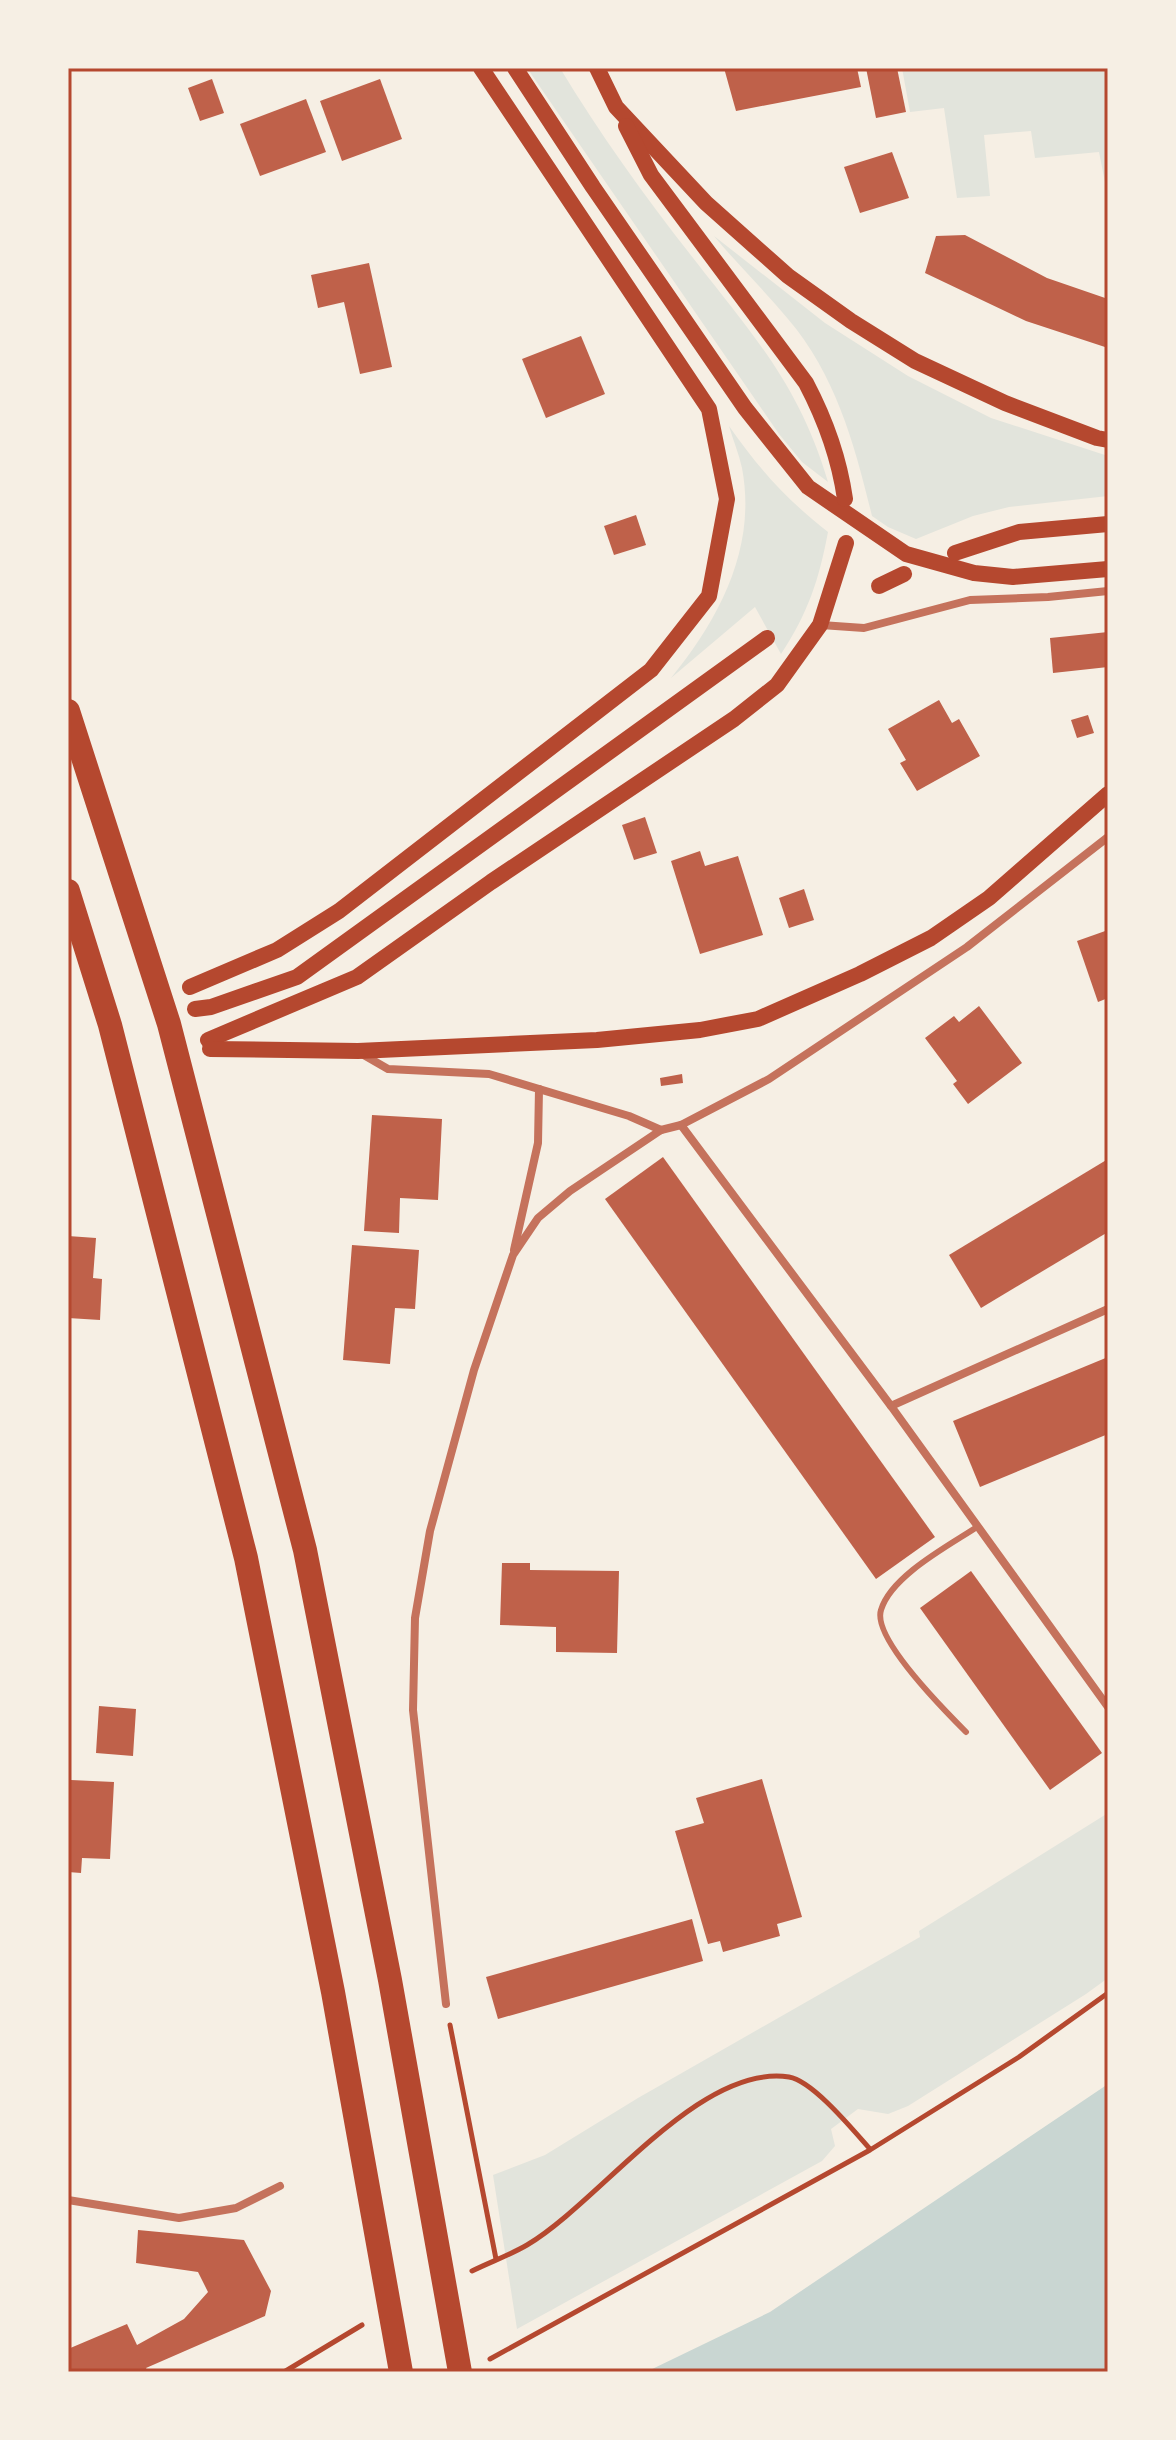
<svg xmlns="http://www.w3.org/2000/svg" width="1176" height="2440" font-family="'Nunito Sans',sans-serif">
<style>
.green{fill:#e2e4dc}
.water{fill:#c9d6d2}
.building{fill:#bf614a}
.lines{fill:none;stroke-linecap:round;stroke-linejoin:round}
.path{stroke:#b5482f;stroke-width:5}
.service{stroke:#c5725c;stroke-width:6}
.minor{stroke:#c5725c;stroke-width:8}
.secondary{stroke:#b5482f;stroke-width:16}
.motorway{stroke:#b5482f;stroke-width:24}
.neatline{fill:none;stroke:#b5482f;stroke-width:3}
</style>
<rect width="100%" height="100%" fill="#f6efe4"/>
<g class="green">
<path d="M527,68H560C601,136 648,201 697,263C756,339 800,387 828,482L802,462L779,434Z"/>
<polygon points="902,68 1108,68 1108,182 1105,182 1099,152 1035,158 1031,131 984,135 990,196 957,198 944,108 910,112"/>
<path d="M714,236L825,323L908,376L991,418L1108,456V496L1009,507L973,516L916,539L888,527L872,516C855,446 836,375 788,319C764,290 738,265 714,236Z"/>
<path d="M729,426C759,469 787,500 828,532C819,580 808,613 781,654L755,607L671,678C720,618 757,547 742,468C739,454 733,440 729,426Z"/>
<polygon points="1108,1813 1108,1978 1086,1994 908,2106 888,2114 858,2109 831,2129 835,2146 822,2161 517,2329 493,2175 545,2155 638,2098 920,1937 919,1931"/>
</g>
<polygon class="water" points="1108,2084 1108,2372 646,2372 770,2312"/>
<g class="building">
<polygon points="724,68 857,68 861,87 736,111"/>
<polygon points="866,68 897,68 906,112 876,118"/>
<polygon points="212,79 224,113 200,121 188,88"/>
<polygon points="380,79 402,139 342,161 320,101"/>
<polygon points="306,99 326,152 260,176 240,124"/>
<polygon points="892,152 909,198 860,213 844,167"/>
<polygon points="965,235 1047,278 1108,299 1108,348 1026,321 925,273 936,236"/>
<polygon points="369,263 392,367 360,374 344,302 318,308 311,275"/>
<polygon points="581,336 605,394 546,418 522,359"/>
<polygon points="636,515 646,545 614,555 604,526"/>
<polygon points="1108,632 1108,667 1053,673 1050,638"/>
<polygon points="939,700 952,723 959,719 980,756 917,791 900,763 906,760 888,729"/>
<polygon points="1088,715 1094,733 1077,738 1071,720"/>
<polygon points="645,817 657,853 634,860 622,825"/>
<polygon points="700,851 705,866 738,856 763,935 700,954 671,861"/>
<polygon points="804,889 814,920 789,928 779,898"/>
<polygon points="1108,930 1108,998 1098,1002 1077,941"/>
<polygon points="979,1006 1022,1063 968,1104 953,1084 957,1081 925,1038 954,1016 959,1022"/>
<polygon points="682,1074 683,1083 661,1086 660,1078"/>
<polygon points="372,1115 442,1119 438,1200 400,1198 399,1233 364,1231"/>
<polygon points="663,1157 935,1537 876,1579 605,1199"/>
<polygon points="1108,1159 1108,1232 981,1308 949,1255"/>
<polygon points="68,1236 96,1238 93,1278 102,1279 100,1320 68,1318"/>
<polygon points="352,1245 419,1250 415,1309 395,1308 390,1364 343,1360"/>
<polygon points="1108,1357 1108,1434 980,1487 953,1421"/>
<polygon points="502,1563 530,1563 530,1570 619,1571 617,1653 556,1652 556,1627 500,1625"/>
<polygon points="971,1571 1102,1753 1050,1790 920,1608"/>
<polygon points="99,1706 136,1709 133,1756 96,1753"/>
<polygon points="762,1779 802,1917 777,1924 780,1936 723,1952 720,1941 708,1944 675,1831 704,1823 696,1798"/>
<polygon points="71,1780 114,1782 110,1859 82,1858 81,1873 68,1872 68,1804"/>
<polygon points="692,1919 703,1961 498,2019 486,1977"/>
<polygon points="138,2230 244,2240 271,2291 265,2316 146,2368 148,2372 68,2372 68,2349 127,2324 137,2345 184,2319 208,2292 198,2272 136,2263"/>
</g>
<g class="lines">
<g class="path">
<polyline points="450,2025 496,2259"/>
<path d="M472,2271C490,2262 510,2255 527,2245C600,2202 699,2063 789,2077C813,2081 853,2130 870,2149"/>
<polyline points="490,2359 870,2150 1019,2057 1108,1993"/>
<polyline points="284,2372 362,2325"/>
</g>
<path class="service" d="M966,1732C946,1712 872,1638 881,1610C891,1576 948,1546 977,1527"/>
<g class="minor">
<polyline points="821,625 864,628 970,600 1048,597 1108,591"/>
<polyline points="362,1054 388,1069 489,1074 629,1116 661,1130"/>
<polyline points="681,1125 891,1406 1108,1309"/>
<polyline points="514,1250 538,1143 539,1089"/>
<polyline points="891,1406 1108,1707"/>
<polyline points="446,2004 413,1710 415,1618 430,1531 474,1370 513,1255 538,1218 570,1191 661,1130 681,1125 769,1079 967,947 1108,837"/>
<polyline points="68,2200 179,2218 236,2208 280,2186"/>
</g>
<g class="secondary">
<polyline points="515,68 593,187 745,408 808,487 906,554 974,573 1013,577 1108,569"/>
<polyline points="597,68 616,107 706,203 788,276 851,321 915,361 1005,403 1097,438 1108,440"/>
<path d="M626,126L651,175L806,383C826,421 839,457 845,499"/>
<polyline points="955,553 1019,532 1108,524"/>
<polyline points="879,586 904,574"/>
<polyline points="190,987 277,950 339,911 651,670 709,596 727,499 709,409 481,68"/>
<polyline points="195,1009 211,1007 297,977 767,638"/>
<polyline points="208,1040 357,977 491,882 734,719 777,685 820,625 846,543"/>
<polyline points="210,1049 358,1051 597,1040 700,1030 758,1019 860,974 931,938 989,898 1108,794"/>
</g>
<g class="motorway">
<polyline points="68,711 169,1024 305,1550 390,1980 460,2372"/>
<polyline points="68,891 110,1025 246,1558 333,1992 401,2372"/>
</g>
</g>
<rect width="1176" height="2440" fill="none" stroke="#f6efe4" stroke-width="140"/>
<rect x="70" y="70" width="1036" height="2300" class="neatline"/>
</svg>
